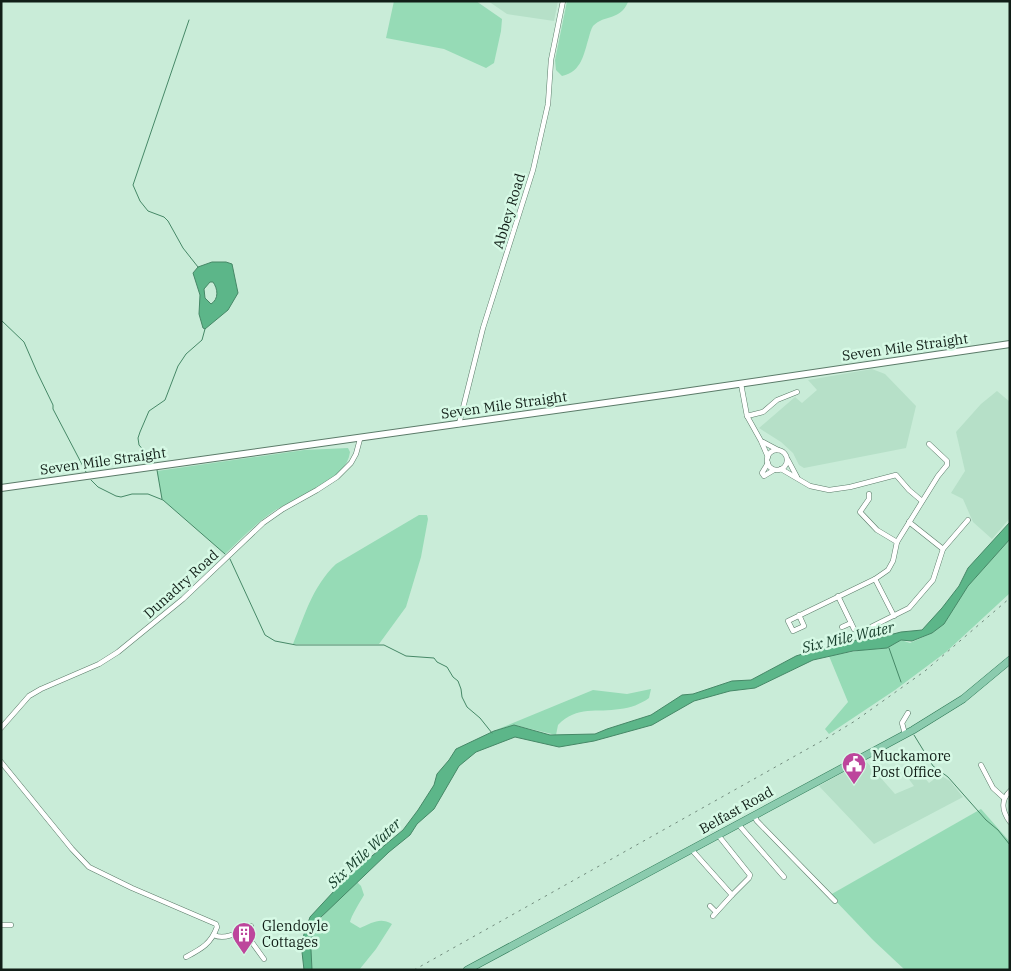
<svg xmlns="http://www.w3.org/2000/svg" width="1011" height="971" font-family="'IBM Plex Serif',serif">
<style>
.built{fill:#b6e0c8}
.green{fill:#96dbb6}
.water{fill:#5cb689;stroke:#468867;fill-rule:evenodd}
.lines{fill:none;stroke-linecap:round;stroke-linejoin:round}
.stream{stroke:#468867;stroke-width:1}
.street-casing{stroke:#5b7b69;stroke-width:5.5}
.secondary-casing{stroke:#5b7b69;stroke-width:8}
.primary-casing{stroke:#2e7856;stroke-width:8}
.street{stroke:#fff;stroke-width:4.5}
.secondary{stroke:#fff;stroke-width:6}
.primary{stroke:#8bcbae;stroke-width:7}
.rail{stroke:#728b7d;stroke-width:1;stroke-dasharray:2.5 5;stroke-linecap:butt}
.labels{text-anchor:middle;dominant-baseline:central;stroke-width:5;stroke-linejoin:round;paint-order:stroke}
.street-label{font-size:14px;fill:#111e17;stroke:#d6f9e5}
.poi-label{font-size:14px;fill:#111e17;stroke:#d6f9e5;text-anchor:start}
.water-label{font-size:15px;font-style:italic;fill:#153c2a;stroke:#d6f9e5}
</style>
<rect width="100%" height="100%" fill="#c9ecd8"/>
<g class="built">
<polygon points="488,1 558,1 554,21 507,14"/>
<polygon points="872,369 885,374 916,406 906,448 804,468 799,465 793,453 781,442 759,428 795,397 802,403 817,390 808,380"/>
<polygon points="997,391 1010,402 1010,518 992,539 973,522 963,499 951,493 965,471 956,432 981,404"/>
<polygon points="865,760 895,794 914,786 908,778 917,769 929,783 940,775 950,781 963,797 874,844 819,786"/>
</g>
<g class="green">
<polygon points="394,1 476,1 502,19 501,31 494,63 486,68 444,49 386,38"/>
<path d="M567,1L628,2C620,21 605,14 593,26C591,29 590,33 589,37C584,53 582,72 562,76L556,70L555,60Z"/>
<path d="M348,448L350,452C347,481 296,497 274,511C256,523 241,539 225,554L162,499L157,471L304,450Z"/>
<path d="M419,515H427L428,519L421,557L406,607L379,644H293C305,615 312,587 336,564Z"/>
<polygon points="1010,539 1010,593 946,652 895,690 829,734 825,729 848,702 829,656 863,650 887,648 901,640 910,643 932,633 944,624 968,586"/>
<path d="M651,689L649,698C641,704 630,708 620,709C597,713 577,705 558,725L556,735L514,725L496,730L593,690L627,694Z"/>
<polygon points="981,809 1010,842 1010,970 905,970 873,940 830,895"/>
<path d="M357,882L361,886L364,895C360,902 351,916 350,922L360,928C372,923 380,917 392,924L376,949L359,970H312C312,958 309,946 312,935C317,917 343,895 357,882Z"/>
</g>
<g class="water">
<path d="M212,262H226L232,264L238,293L228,310L205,329L203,328L199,314L200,295L193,273L198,267ZM210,282H213C218,289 219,299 211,304L205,298L204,289Z"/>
<polygon points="1010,522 1010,539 968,586 944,624 932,633 912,641 901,640 887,648 853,651 813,660 755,688 730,691 694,701 652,725 594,741 559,747 515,737 476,752 459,766 434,809 417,824 410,835 389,852 319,919 312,936 311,950 312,970 304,970 302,952 305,946 303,937 310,917 348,876 403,830 418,810 434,785 437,774 449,760 456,749 494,731 514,725 550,735 595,734 607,729 651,715 682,695 693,694 732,681 751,680 796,656 815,650 857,640 874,639 901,632 922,630 942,608 959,586 968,568"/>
</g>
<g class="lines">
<g class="stream">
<polyline points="189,20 133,185 140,201 148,211 164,217 168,221 183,248 198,267"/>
<polyline points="1,320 24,342 37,372 53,405 53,409 86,472"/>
<polyline points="155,463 139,445 138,438 140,432 149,411 165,400 178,366 186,354 202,340 205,329"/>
<polyline points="157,470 162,499"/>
<polyline points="91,480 98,487 116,496 121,497 132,494 148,494 163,500 225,554"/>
<polyline points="230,559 265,635 275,641 296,645 384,645 406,656 434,658 437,662 447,667 453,677 458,681 461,689 462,697 467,707 480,718 492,733"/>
<polyline points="889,648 901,682"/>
<polyline points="914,735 933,766 948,777 986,820 998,830 1010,845"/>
</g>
<g class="street-casing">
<g id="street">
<polyline points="741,384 747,416 761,441 768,457"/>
<polyline points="747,416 763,412 777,400 797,392"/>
<polyline points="459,424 483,328 533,170 548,104 551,60 563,1"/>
<polyline points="763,442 778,450"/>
<circle cx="777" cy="460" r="10"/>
<polyline points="788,460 797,477"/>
<polyline points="768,463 762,473 764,476 774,470"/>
<polyline points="781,469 810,486 829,490 850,487 896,475 909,490 922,501"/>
<polyline points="869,494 869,499 860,512 877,530 897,542"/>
<polyline points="909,522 943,549"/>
<polyline points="875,579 894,616"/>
<polyline points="838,596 854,629"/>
<polyline points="799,615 804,626 793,631 788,621 875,579 888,570 893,561 897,542 938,476 947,465 947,461 929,444"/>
<polyline points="842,627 851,623"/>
<polyline points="871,627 909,608 933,580 943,549 968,520"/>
<polyline points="1,728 29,696 41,689 99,664 118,652 183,599 263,523 283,509 317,490 337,477 351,463 356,454 360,439"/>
<polyline points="905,734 902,723 908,713"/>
<path d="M1,762L72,849L89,867L132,888L216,924L217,927C211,944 201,949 186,957"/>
<polyline points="981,765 993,788 1004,798"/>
<path d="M1010,791C1000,801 1002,811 1010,822"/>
<polyline points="754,816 757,821 835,901"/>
<polyline points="738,824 784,877"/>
<polyline points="718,835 750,875 749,878 732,895"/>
<polyline points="691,849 732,895 713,916"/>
<polyline points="710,906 716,912"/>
<polyline points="1,925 11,925"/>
<polyline points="243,930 264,959"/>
<path d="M214,935C225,941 241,931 251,926"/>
</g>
</g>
<g class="secondary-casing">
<polyline id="secondary" points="1,488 670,394 1010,344"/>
</g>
<g class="primary-casing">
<polyline id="primary" points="467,970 913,730 963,699 1010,660"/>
</g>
<use href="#street" class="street"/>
<use href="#secondary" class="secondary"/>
<use href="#primary" class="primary"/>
<polyline class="rail" points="414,970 827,738 855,721 925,671 1010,598"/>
</g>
<defs>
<g id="civic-pin" transform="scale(1.25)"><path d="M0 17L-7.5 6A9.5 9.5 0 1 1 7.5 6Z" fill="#bd469c" stroke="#d6f9e5"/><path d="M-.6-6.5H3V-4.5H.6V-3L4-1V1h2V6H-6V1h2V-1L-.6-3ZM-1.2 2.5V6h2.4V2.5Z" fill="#fff"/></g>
<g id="building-pin" transform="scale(1.25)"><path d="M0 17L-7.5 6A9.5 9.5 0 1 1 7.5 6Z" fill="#bd469c" stroke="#d6f9e5"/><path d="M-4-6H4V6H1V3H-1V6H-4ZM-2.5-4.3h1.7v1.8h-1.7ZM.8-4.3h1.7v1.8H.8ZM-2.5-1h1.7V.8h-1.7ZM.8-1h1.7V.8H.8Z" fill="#fff"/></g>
</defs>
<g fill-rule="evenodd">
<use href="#civic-pin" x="854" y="764"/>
<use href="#building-pin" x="244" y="934"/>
</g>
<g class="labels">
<g class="street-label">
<text transform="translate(509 211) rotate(-73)">Abbey Road</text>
<text transform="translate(905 347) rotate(-8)">Seven Mile Straight</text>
<text transform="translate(504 405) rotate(-8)">Seven Mile Straight</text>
<text transform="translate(103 461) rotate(-8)">Seven Mile Straight</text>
<text transform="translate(181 584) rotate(-42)">Dunadry Road</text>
<text transform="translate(736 810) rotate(-29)">Belfast Road</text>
</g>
<g class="poi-label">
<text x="872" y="756">Muckamore<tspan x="872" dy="16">Post Office</tspan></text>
<text x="262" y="926">Glendoyle<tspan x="262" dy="16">Cottages</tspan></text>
</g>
<g class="water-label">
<text transform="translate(848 637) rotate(-13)">Six Mile Water</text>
<text transform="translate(364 853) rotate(-43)">Six Mile Water</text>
</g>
</g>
<rect width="1011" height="971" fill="none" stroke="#111e17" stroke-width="5"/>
</svg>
